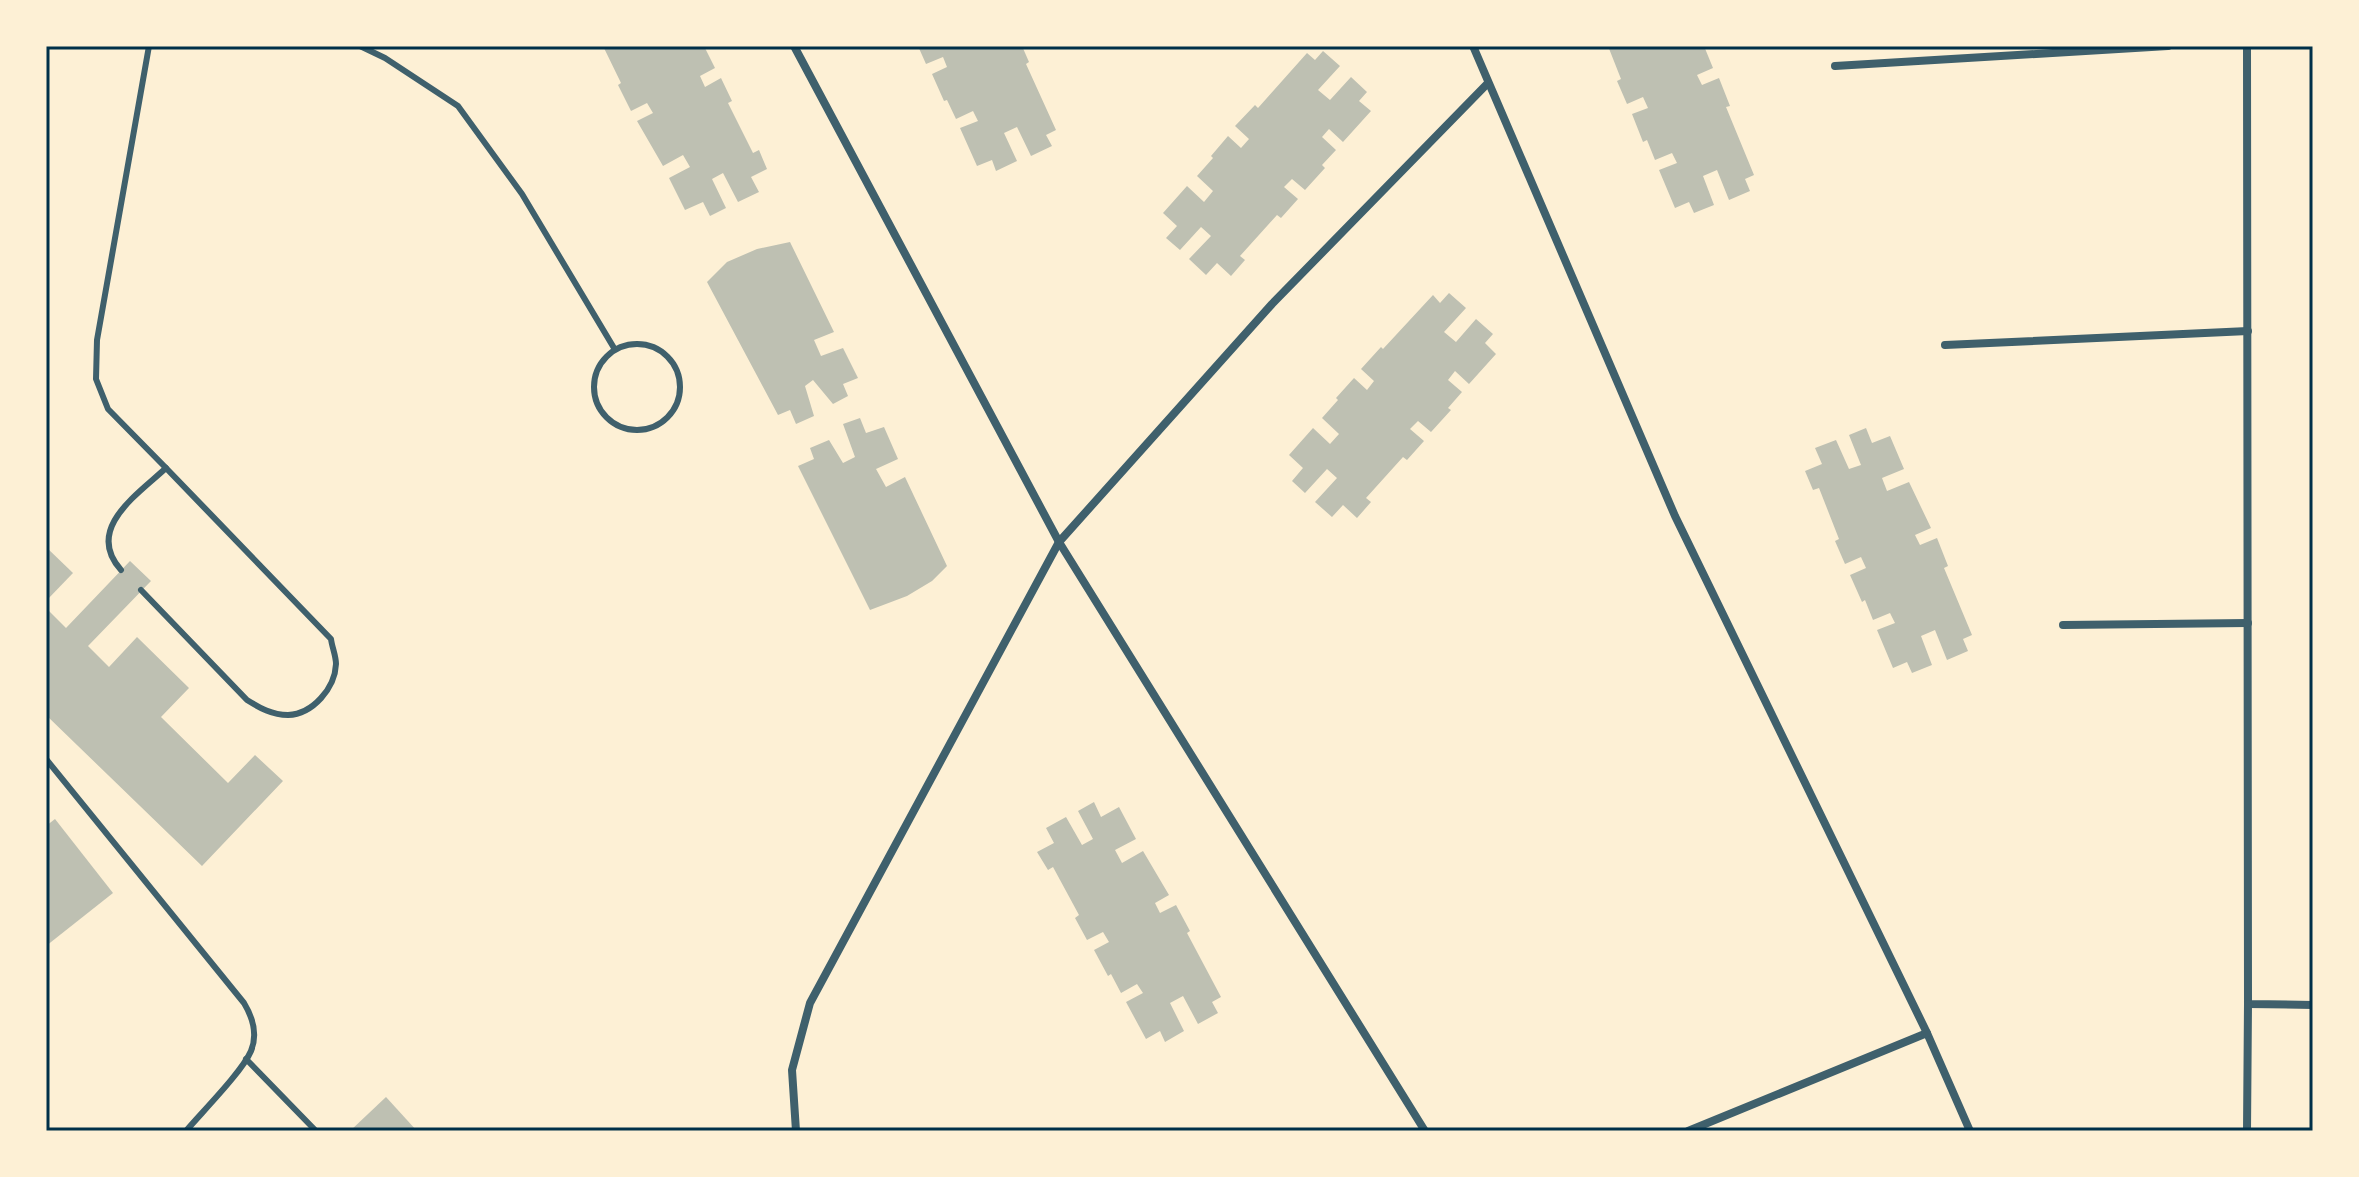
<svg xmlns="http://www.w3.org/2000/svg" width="2359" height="1177" font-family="Spectral,serif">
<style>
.building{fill:#bec0b2}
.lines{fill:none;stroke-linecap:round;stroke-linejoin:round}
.service{stroke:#3f606c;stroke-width:6}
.minor{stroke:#3f606c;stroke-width:8}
.neatline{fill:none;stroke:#003049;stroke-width:3}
</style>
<rect width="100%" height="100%" fill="#fdf0d5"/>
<g class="building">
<polygon points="603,46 704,46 715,68 700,76 705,87 721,78 732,101 728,103 753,153 759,150 767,169 751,177 759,192 738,202 723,173 712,179 726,208 710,216 703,202 685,210 669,178 690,167 683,155 663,166 637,121 653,113 647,103 631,111 618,85 621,83"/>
<polygon points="918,46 1022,46 1029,62 1026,64 1056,130 1046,135 1052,146 1031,156 1017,127 1004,133 1017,161 996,171 992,160 977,166 960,128 978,121 973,111 956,119 947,100 944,101 932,74 947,67 943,57 926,64"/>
<polygon points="1608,46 1704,46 1713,68 1697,75 1702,85 1719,78 1730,106 1726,107 1754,175 1745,179 1750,191 1729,200 1717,170 1703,176 1714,205 1694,213 1689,202 1675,208 1659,170 1677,163 1672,153 1655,160 1647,140 1643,142 1632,114 1648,108 1643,97 1627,104 1617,81 1621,79"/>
<polygon points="1323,51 1340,66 1318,90 1330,100 1351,77 1367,92 1359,101 1371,111 1343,142 1329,129 1322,137 1336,150 1322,165 1325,168 1305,190 1292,179 1284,187 1298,199 1281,218 1277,215 1240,256 1245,260 1231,276 1217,263 1206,275 1189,259 1211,236 1201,227 1180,250 1166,238 1177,226 1163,213 1187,186 1204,202 1213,191 1197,176 1213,158 1211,156 1228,136 1241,148 1249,139 1235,126 1255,105 1258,108 1307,53 1315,60"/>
<polygon points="790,242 834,332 814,340 821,356 843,348 858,378 843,384 848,396 833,404 813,380 805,386 814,416 796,424 790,410 778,415 707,282 727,262 757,249"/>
<polygon points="1449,293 1466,308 1444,332 1456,342 1476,319 1493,334 1485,343 1496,354 1469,384 1455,371 1448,380 1462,392 1448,408 1451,410 1431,432 1418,421 1410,429 1424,441 1407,460 1403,457 1366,498 1371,502 1357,518 1343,505 1332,517 1315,502 1337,478 1327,469 1305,493 1292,481 1303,468 1289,455 1313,428 1330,444 1339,434 1322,418 1338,400 1336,398 1354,378 1367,390 1374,381 1361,369 1381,347 1383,349 1433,295 1440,303"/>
<polygon points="860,418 866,433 884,427 898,459 876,469 886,487 905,477 947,566 932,581 907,596 870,610 798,466 814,459 810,448 829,440 843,463 855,457 843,424"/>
<polygon points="1866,428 1872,443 1890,436 1904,469 1882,478 1887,491 1909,482 1931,528 1915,535 1920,545 1937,538 1948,566 1944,568 1972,635 1963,639 1968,651 1947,660 1935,630 1921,636 1932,665 1912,673 1907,662 1893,668 1877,630 1895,623 1890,613 1873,620 1865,600 1862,602 1850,575 1866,568 1861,557 1845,564 1835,541 1839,539 1819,488 1813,490 1805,471 1822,464 1815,448 1836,440 1849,469 1861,465 1849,435"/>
<polygon points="46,547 73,573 46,601"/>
<polygon points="130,561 151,581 88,646 109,667 137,637 189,688 161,717 228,783 255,755 283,781 202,866 46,715 46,608 66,628"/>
<polygon points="1094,802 1101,817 1119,807 1136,839 1115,850 1122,863 1143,851 1169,895 1155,903 1160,913 1176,905 1190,931 1187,933 1221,997 1212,1002 1218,1013 1198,1024 1183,996 1170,1003 1184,1031 1165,1042 1160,1031 1146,1039 1126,1002 1143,993 1137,984 1121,993 1111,974 1108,976 1094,950 1109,942 1103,932 1087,940 1075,918 1079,915 1053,867 1048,870 1037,852 1054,843 1046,828 1066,817 1082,845 1093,839 1078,811"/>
<polygon points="55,819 113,893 46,946 46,826"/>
<polygon points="386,1097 417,1131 350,1131"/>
</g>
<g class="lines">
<g class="service">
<polyline points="149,46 97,340 96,379 108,409 166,468"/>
<polyline points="360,46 385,58 458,106 522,194 614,348"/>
<circle cx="637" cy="387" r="43"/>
<path d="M121,570C84,529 138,494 166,468L331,639C332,647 336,656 336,664C335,688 313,714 288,715C272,715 260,708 247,700L141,590"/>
<path d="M46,759L244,1003C253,1018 258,1034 251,1051C242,1072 202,1112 186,1131"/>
<polyline points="246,1059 316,1131"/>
</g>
<g class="minor">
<polyline points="794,46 1059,542 1425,1131"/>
<polyline points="1473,46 1675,516 1927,1033 1970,1131"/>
<polyline points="2247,46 2248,1004 2313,1005"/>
<polyline points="1835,66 2168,46"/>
<polyline points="1945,345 2248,331"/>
<polyline points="2063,625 2248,623"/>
<polyline points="796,1131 792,1070 810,1003 1059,542 1272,304 1488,83"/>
<polyline points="1688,1131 1927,1033"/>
<polyline points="2247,1131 2248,1004"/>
</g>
</g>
<rect width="2359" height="1177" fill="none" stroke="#fdf0d5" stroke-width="96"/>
<rect x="48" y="48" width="2263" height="1081" class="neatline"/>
</svg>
